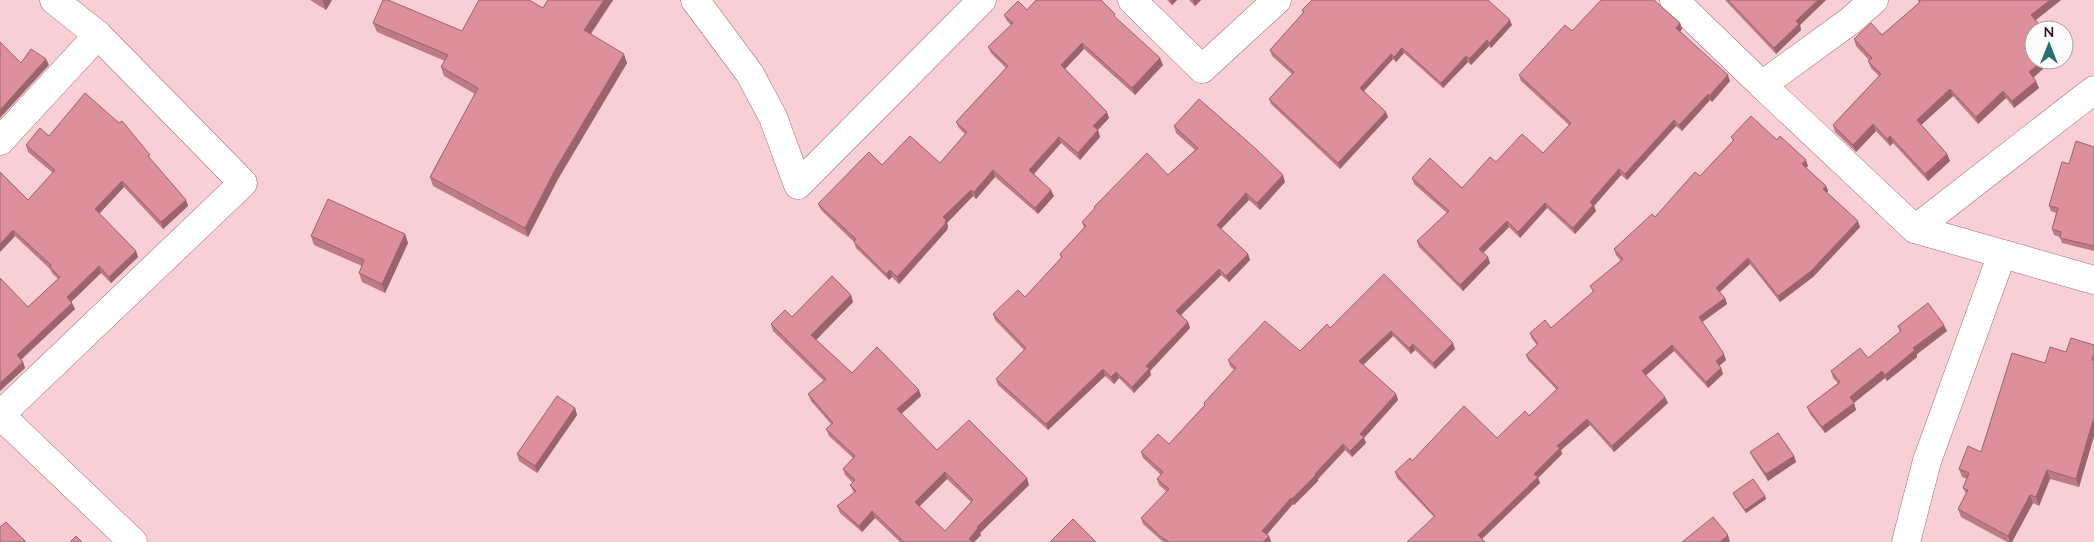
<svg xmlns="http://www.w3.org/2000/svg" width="2094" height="542" font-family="Lato,sans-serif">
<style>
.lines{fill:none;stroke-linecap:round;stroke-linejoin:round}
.minor-casing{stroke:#aa6e77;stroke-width:29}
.minor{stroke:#fff;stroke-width:28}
.wall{fill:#be7b86;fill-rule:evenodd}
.shaded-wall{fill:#9b646d}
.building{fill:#dd8f9c;stroke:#9b646d;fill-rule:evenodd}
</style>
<rect width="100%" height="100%" fill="#f8cfd5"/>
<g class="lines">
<g class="minor-casing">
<g id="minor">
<polyline points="695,0 750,74 773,117 798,185 982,0"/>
<polyline points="1132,0 1202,69 1277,0"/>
<polyline points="1674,0 1762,85 1850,21 1874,0"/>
<polyline points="1762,85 1915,229 2094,280"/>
<polyline points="0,141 98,35"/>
<polyline points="1915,229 2094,90"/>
<polyline points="0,415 243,183 98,35 54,0"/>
<polyline points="0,415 133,542"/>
<polyline points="1906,542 1927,461 2002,254"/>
</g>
</g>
<use href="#minor" class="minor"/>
</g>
<g class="wall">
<polygon points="310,0 332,0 326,10"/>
<polygon points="548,0 613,0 591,34 627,63 558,179 528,237 433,186 430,177 475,94 444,76 441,67 445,61 377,32 373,23 462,31 543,8"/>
<polygon points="1167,0 1177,0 1172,5"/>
<polygon points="1189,0 1201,0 1195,6"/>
<polygon points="1725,0 1826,0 1800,25 1801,30 1776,54"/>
<polygon points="1918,0 2061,0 2036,20 2033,78 2039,88 2014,108 2006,98 1978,124 1953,96 1921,125 1947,154 1950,161 1928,181 1893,143 1890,146 1876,131 1856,152 1835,132 1833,125 1879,76 1871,68 1868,61 1869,60 1856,46 1854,39 1882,35 1919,3"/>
<polygon points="1027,10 1117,19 1163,65 1135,95 1084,49 1065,69 1109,118 1098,130 1100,137 1080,160 1061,143 1034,174 1054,196 1038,214 995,177 976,199 973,196 947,223 948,227 947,230 899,284 892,277 889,280 856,248 854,242 821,210 818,204 882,165 940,163 965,134 959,128 956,122 1006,68 991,53 988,47 1011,25 1007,21 1004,15"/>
<polygon points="1302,10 1512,25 1491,48 1489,46 1471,65 1468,62 1443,88 1404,53 1396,62 1393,59 1364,91 1388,117 1340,169 1271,104 1269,99 1292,74 1272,56 1270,50 1303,13"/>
<polygon points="1680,23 1682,29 1680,31 1730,81 1712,102 1710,100 1682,131 1676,126 1627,180 1621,175 1594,206 1596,211 1575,234 1547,208 1520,238 1509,227 1483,253 1488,257 1490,263 1463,291 1419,247 1417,241 1447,213 1414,184 1412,178 1462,188 1496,162 1543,153 1569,125 1521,81 1519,75 1572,31"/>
<polygon points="1174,126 1285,182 1260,210 1249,200 1221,229 1248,254 1250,260 1229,282 1221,275 1181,315 1188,322 1190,328 1150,371 1151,375 1134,393 1119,378 1114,384 1105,376 1048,430 998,385 996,379 1024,350 995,320 993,314 1025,297 1061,258 1060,254 1084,228 1082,222 1095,209 1094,207 1168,175 1195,150 1176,133"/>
<polygon points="1731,137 1777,140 1808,166 1806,168 1826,186 1828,191 1827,193 1860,227 1813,277 1780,302 1750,264 1720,292 1725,298 1727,304 1702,322 1726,360 1719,366 1721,368 1723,374 1708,388 1674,351 1646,375 1668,403 1614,452 1590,425 1561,450 1562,454 1538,478 1540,483 1434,517 1397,478 1395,472 1412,461 1497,438 1529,416 1557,390 1528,360 1526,355 1537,345 1532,339 1530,333 1551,328 1593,292 1590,286 1621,261 1616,255 1614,249 1655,217 1700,176 1733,141"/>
<polygon points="26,145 152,161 186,200 188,206 163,229 124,187 99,214 136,251 138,257 111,283 101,273 71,302 75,309 21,360 23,362 25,368 0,391 28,307 58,279 52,273 50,269 15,236 0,252 28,200 53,173 28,152"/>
<polygon points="2094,147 2094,251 2062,243 2060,237 2054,235 2052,229 2056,213 2051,211 2049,206 2069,164"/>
<polygon points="405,234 408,243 385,293 362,282 359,273 362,266 314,245 311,236"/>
<polygon points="1384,274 1455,349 1435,369 1415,350 1411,354 1393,336 1363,365 1396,394 1398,400 1364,438 1366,443 1352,457 1345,450 1318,479 1318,481 1294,505 1293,504 1266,534 1269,536 1271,542 1163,542 1143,524 1141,518 1167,492 1159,485 1157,479 1161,475 1143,458 1141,452 1169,444 1205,405 1204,403 1234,370 1230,366 1228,360 1300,351 1330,328"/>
<path d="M851,295L853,302L816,340L852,373L919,390L921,396L901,414L937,450L1029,485L980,533L981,535L974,542H900L875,518L862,532L840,513L837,506L854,493L850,485L853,483L845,475L843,469L853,458L829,436L826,429L831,424L811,401L808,394L824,381L773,331L771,324ZM947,479L971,502L945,531L919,506Z"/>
<polygon points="1898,326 1947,331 1917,354 1917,357 1887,381 1885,378 1854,403 1856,410 1825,433 1810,414 1807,407 1838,383 1833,378 1831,371 1868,358 1900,332"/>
<polygon points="2094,345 2094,436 2079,487 2050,479 2039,506 2033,503 2012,542 2007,542 1961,517 1958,509 1966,494 1963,488 1967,479 1962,477 1959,469 1981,452 2045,363"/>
<polygon points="575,408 577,415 537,473 519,461 517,454"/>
<polygon points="1750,452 1794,456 1796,462 1768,481 1753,458"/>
<polygon points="1733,493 1765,496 1766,499 1746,513 1734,496"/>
</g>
<g class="shaded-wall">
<polygon points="323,0 332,0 326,10 323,1"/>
<polygon points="604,0 613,0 587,39 584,30"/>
<polygon points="1170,0 1177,0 1172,5"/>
<polygon points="1193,0 1201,0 1195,6"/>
<polygon points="1818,0 1826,0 1800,25 1801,30 1776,54 1774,48 1796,21"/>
<polygon points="2050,0 2061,0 2033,22 2031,15"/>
<polygon points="1510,20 1512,25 1491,48 1489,43"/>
<polygon points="1680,23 1682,29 1678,34 1676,28"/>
<polygon points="1487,40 1489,46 1471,65 1469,59"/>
<polygon points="1082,43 1084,49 1063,71 1061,65"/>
<polygon points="1402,48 1404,53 1396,62 1394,57"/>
<polygon points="624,54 627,63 558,179 528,237 525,228 555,170"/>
<polygon points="1391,54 1393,59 1362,93 1360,88"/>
<polygon points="1466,56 1468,62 1443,88 1441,83"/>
<polygon points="1160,58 1163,65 1135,95 1132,88"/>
<polygon points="46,59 49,65 0,118 0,110"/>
<polygon points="2043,60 2053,60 2032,79 2029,72"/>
<polygon points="1728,75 1730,81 1712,102 1709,96"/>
<polygon points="2036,81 2039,88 2014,108 2012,101"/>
<polygon points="1950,89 1953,96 1919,127 1917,120"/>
<polygon points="2003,91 2006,98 1978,124 1976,117"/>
<polygon points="1708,94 1710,100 1682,131 1679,125"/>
<polygon points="1107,112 1109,118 1096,132 1093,126"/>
<polygon points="1386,112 1388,117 1340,169 1338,163"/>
<polygon points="1674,120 1676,126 1627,180 1625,174"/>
<polygon points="1873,124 1876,131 1856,152 1853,145"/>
<polygon points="1098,130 1100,137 1080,160 1078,153"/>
<polygon points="1890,136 1893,143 1890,146 1887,139"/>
<polygon points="1059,137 1061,143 1032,176 1029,170"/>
<polygon points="1947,154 1950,161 1928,181 1925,174"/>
<polygon points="1806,160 1808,166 1804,170 1802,164"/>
<polygon points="1619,169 1621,175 1594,206 1596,211 1575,234 1573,228 1590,202"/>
<polygon points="993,170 995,177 976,199 974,192"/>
<polygon points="1283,175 1285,182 1260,210 1257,203"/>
<polygon points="122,181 124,187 97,216 95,209"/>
<polygon points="1826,186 1828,191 1825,195 1823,189"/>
<polygon points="971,190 973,196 947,223 948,227 947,230 899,284 897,277 943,217"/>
<polygon points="1051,190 1054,196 1038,214 1035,208"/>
<polygon points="1246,193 1249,200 1219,231 1217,225"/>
<polygon points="186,200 188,206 163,229 161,222"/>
<polygon points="1545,203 1547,208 1520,238 1518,232"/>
<polygon points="1507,221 1509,227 1481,255 1479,249"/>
<polygon points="1858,221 1860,227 1813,277 1780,302 1778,296"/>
<polygon points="13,230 15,236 0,252 0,244"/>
<polygon points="405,234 408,243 385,293 382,284"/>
<polygon points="136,251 138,257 111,283 109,277"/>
<polygon points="1248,254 1250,260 1229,282 1226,276"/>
<polygon points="1488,257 1490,263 1463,291 1460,285"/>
<polygon points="1748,258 1750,264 1718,293 1716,288"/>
<polygon points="99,266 101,273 70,303 67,297"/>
<polygon points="1219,269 1221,275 1179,317 1176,311"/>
<polygon points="890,270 892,277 889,280 886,274"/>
<polygon points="851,295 853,302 814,342 811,335"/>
<polygon points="1725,298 1727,304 1701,323 1699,317"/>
<polygon points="72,303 75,309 19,361 17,355"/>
<polygon points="1188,322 1190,328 1150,371 1151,375 1134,393 1132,387 1146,366"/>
<polygon points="1944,325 1947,331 1917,354 1917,357 1887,381 1885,375 1913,348"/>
<polygon points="1391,331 1393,336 1361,367 1359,361"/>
<polygon points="1453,343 1455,349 1435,369 1433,363"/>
<polygon points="1413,344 1415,350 1411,354 1409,348"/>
<polygon points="1672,345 1674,351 1644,377 1642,371"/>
<polygon points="1724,354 1726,360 1718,367 1716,361"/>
<polygon points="23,362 25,368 0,391 0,383"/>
<polygon points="1721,368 1723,374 1708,388 1706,382"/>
<polygon points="1103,369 1105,376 1048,430 1046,424"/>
<polygon points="1882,371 1885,378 1852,404 1850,397"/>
<polygon points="1116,372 1119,378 1114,384 1111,377"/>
<polygon points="919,390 921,396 899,416 897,409"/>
<polygon points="1396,394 1398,400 1364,438 1366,443 1352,457 1350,451 1360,434"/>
<polygon points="1665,397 1668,403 1614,452 1612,446"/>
<polygon points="1854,403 1856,410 1825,433 1822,427"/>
<polygon points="575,408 577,415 537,473 535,466"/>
<polygon points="2094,417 2094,436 2079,487 2076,479"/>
<polygon points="1587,419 1590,425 1561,450 1562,454 1538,478 1540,483 1480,541 1478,535 1534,474 1557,446"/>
<polygon points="1343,444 1345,450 1318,479 1318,481 1294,505 1292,499 1315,474"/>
<polygon points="1794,456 1796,462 1768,481 1766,474"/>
<polygon points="2047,470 2050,479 2039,506 2036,497"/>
<polygon points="945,472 947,479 917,509 915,502"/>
<polygon points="1027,478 1029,485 980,533 981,535 974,542 970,542 969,539 977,527"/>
<polygon points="2030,495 2033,503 2012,542 2010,542 2008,536"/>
<polygon points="1765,496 1766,499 1746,513 1745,510"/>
<polygon points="1291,498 1293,504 1265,537 1262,531"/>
<polygon points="872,511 875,518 862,532 859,526"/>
<polygon points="1728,535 1730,542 1720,542"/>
<polygon points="1269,536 1271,542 1263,542"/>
</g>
<g class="building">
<polygon points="383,0 388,0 462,31 479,0 529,0 543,8 548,0 604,0 584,30 624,54 555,170 525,228 430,177 478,88 441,67 448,55 373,23"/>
<polygon points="1036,0 1101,0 1115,14 1114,16 1160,58 1132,88 1082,43 1061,65 1107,112 1093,126 1098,130 1078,153 1059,137 1029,170 1051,190 1035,208 993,170 974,192 971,190 943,217 946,220 945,224 897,277 890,270 886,274 854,242 856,239 818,204 869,152 882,165 910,136 940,163 967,132 956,122 1008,66 988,47 1013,23 1004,15 1018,1 1027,10"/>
<polygon points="1312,0 1488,0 1510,20 1489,43 1487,40 1469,59 1466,56 1441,83 1402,48 1394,57 1391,54 1360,88 1386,112 1338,163 1269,99 1294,72 1270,50 1304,12 1302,10"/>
<polygon points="1601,0 1654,0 1680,23 1676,28 1728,75 1709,96 1708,94 1679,125 1674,120 1625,174 1619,169 1590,202 1593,205 1573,228 1545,203 1518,232 1507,221 1479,249 1488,257 1460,285 1417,241 1449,211 1412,178 1430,158 1462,188 1490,157 1496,162 1522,134 1543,153 1571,123 1519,75 1565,25 1572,31"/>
<polygon points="1728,0 1818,0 1796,21 1799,24 1774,48"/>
<polygon points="1919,0 2050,0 2031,15 2044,30 2034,30 2034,60 2043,60 2029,72 2036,81 2012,101 2003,91 1976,117 1950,89 1917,120 1947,154 1925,174 1890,136 1887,139 1873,124 1853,145 1833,125 1881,74 1868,61 1872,58 1854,39 1871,23 1882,35 1920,2"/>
<polygon points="0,42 21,63 31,49 46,59 0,110"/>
<polygon points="85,93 119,123 122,121 150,155 148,156 186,200 161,222 122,181 95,209 136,251 109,277 99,266 67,297 72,303 17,355 23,362 0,383 0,278 28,307 60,277 50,267 51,265 13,230 0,244 0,172 28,200 55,170 26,145 40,128 49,136"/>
<polygon points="1199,99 1256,149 1283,175 1257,203 1246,193 1217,225 1248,254 1226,276 1219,269 1176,311 1188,322 1146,366 1149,369 1132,387 1116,372 1111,377 1103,369 1046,424 996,379 1026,348 993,314 1018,290 1025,297 1062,257 1060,254 1086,226 1082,222 1095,208 1094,207 1147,153 1168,175 1198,148 1174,126"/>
<polygon points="1751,116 1777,140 1780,136 1806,160 1802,164 1826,186 1823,189 1858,221 1811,271 1778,296 1748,258 1716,288 1725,298 1699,317 1724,354 1716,361 1721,368 1706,382 1672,345 1642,371 1665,397 1612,446 1587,419 1557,446 1560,448 1534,474 1538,477 1478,535 1485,542 1407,542 1435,516 1395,472 1410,458 1412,461 1464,406 1497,438 1525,411 1529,416 1558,388 1526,355 1538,344 1530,333 1545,320 1551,328 1594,291 1590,286 1623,259 1614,249 1652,214 1655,217 1695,172 1700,176 1734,140 1731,137"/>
<polygon points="2076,141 2094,147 2094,246 2060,238 2061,232 2052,229 2058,208 2049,206 2062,162 2069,164"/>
<polygon points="328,199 405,234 382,284 359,273 364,260 311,236"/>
<polygon points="1384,274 1453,343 1433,363 1413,344 1409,348 1391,331 1359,361 1396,394 1360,434 1364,437 1350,451 1343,444 1315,474 1316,475 1292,499 1291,498 1262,531 1269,536 1263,542 1169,542 1159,535 1141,518 1169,489 1157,479 1163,472 1141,452 1158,434 1169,444 1205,405 1204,403 1236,368 1228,360 1265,321 1300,351 1327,324 1330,328"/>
<path d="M832,276L851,295L811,335L852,373L877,347L919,390L897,409L937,450L969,420L1027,478L977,527L978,528L969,539L973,542H904L872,511L859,526L837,506L856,491L850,485L855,480L843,469L855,456L826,429L833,423L808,394L826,379L771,324L785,310L792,317ZM945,472L973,500L945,531L915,502Z"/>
<polygon points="1928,303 1944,325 1913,348 1915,350 1885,375 1882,371 1850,397 1854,403 1822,427 1807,407 1840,382 1831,371 1860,348 1868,358 1901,331 1898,326"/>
<polygon points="2071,338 2094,345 2094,353 2092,360 2094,361 2094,417 2076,479 2047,470 2036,497 2030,495 2008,536 1958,509 1968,490 1963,488 1969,473 1959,469 1968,446 1981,452 2012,353 2045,363 2050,347 2066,352"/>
<polygon points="557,396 575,408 535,466 517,454"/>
<polygon points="1778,433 1794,456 1766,474 1750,452"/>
<polygon points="1753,479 1765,496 1745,510 1733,493"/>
<polygon points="1713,517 1728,535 1720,542 1682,542"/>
<polygon points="1073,519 1096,542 1050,542"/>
<polygon points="6,522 26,542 0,542 0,527"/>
<polygon points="76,536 82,542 70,542"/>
</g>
<g transform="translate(2049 45)"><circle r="24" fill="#fcfcfc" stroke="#a99fa1"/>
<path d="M0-4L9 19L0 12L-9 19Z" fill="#27716c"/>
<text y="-8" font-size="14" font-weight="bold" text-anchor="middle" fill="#2c1419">N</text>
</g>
</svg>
